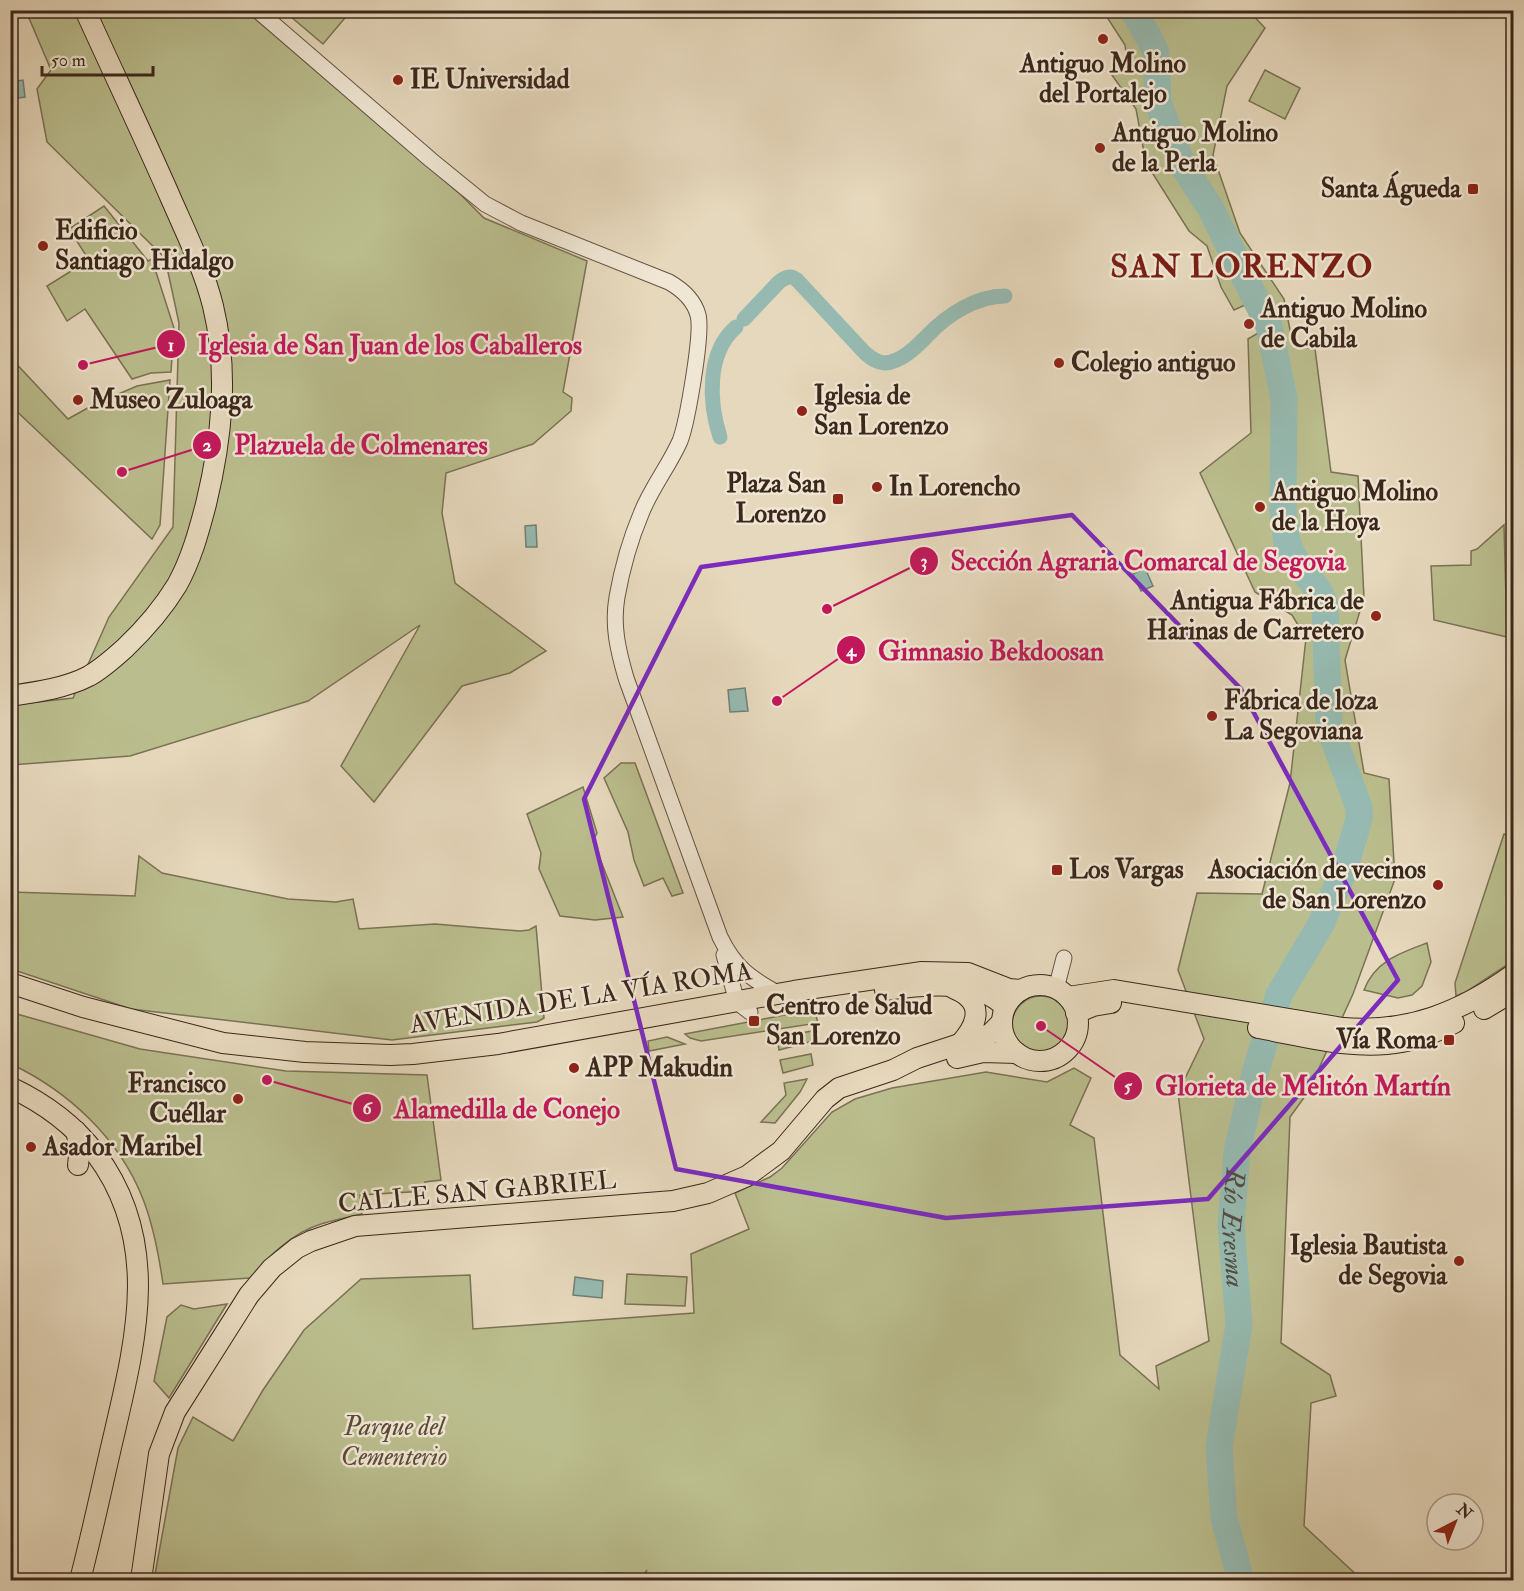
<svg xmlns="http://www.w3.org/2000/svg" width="1524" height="1591" font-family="'IM FELL Double Pica',serif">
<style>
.green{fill:#babd8d;stroke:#7a7254;stroke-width:1.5}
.water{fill:#96bab1;stroke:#727f75;stroke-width:1.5}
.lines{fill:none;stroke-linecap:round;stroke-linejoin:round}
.canal{stroke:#96bab1;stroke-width:15}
.river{stroke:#96bab1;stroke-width:27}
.minor-casing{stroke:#665343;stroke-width:17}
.major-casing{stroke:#3b271b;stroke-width:22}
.minor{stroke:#efe6d3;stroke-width:15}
.major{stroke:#e6d8bc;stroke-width:20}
.marked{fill:none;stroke:#7b2cbf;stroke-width:4.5;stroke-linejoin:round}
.poi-dot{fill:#8f2418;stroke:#efe6d3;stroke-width:2}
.labels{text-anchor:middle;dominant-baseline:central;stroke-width:5;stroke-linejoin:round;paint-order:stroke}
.poi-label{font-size:26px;font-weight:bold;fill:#3b271b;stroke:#efe6d3;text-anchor:start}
.street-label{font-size:26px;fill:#3b271b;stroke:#efe6d3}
.park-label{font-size:26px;font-style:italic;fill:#5b4c38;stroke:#efe6d3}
.water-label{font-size:27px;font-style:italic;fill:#524c40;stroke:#efe6d3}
.district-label{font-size:32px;font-weight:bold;letter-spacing:1.5px;fill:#7a1f14;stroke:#efe6d3}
.leader{fill:none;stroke:#c2185b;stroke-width:2}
.callout-dot{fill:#c2185b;stroke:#efe6d3;stroke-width:2}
.mark-label{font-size:18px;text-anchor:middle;font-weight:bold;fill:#fff}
.callout-label{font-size:27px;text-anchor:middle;font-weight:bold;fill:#c2185b;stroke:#efe6d3;stroke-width:5;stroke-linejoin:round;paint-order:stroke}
</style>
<rect width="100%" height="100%" fill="#e6d8bc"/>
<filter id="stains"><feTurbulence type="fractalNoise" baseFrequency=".00333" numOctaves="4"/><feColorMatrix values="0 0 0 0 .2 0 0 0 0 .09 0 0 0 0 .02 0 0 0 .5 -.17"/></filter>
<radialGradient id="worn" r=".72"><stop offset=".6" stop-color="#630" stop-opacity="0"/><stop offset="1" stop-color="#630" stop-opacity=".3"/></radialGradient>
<g class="green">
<polygon points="347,10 350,12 323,44 284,11"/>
<polygon points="26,11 247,11 461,195 484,218 587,261 563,392 572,398 571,411 533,444 446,473 442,513 455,583 546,651 510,673 462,686 374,802 341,766 420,625 308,701 130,756 11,765 11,705 73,698 109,617 173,527 179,323 165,258 47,142 37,89 51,70"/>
<path d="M1103,11H1249L1265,28L1227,86L1213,155L1240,233L1284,299L1293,345L1315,349L1331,472L1358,476L1364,598L1345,660L1364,773L1389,779L1395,879L1353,994L1308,1092L1290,1117L1281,1343L1330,1375L1336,1396L1311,1403L1304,1526L1362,1580H643L647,1570L642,1577C619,1572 602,1570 581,1580H154L178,1448L193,1417L233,1441L263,1390L304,1330L361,1279L470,1275L473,1329L694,1313L691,1254L749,1229L735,1193L770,1177L782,1168L832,1112L855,1099L892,1088L986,1072L1047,1082L1074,1068L1091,1078L1070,1125L1094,1138L1120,1355L1159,1389L1156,1366L1209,1341L1178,1093L1204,1039L1178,970L1197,893L1262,894L1290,783L1306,638L1292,615L1255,592L1200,473L1251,433L1248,339L1260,332L1245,305L1234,310L1221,287L1207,246L1189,231L1146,163L1136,109L1112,75L1127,61L1125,45Z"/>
<polygon points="1265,70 1300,88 1285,119 1249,101"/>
<polygon points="104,206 148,261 154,258 161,268 156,272 174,328 171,372 151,373 132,379 85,309 67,321 47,286 89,260 69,229"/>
<polygon points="10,357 68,419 93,405 137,386 170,380 160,525 152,539 11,406"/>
<polygon points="1504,525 1507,637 1434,620 1431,566 1471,565 1471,551 1477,549"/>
<polygon points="621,763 635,763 683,893 672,896 663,878 644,886 634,860 628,832 604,778"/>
<polygon points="583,787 597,833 593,841 623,917 595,920 560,916 539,869 541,853 527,814"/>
<polygon points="1504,834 1513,836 1513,961 1466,992 1456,996 1455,983"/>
<polygon points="139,856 162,873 288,899 336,902 353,899 359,929 435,924 520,931 529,930 536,926 544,1018 537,1022 392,1040 131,1009 11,969 11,892 135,896"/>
<path d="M1427,943L1431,962L1422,986L1412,995L1398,998L1364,990C1375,961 1400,953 1427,943Z"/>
<circle cx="1041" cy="1025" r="29"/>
<polygon points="811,1010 815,1012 818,1023 701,1041 690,1038 685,1034"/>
<path d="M10,1012L140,1049L286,1071L427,1075L441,1180L425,1182L426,1191L360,1195L362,1214C348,1217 334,1220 321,1224C292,1233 269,1256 250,1278L163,1284C159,1256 153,1225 143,1199C119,1138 68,1091 11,1064Z"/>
<polygon points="818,1030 817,1040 779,1050 777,1037"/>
<polygon points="667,1037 685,1044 649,1051 648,1041"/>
<polygon points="811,1054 813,1065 783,1073 780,1060"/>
<polygon points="807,1079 800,1092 775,1123 761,1122 786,1095 784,1083"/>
<polygon points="627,1274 687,1277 685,1306 625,1304"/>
<polygon points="227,1304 169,1398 154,1381 167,1317 181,1305 194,1309"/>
</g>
<g class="water">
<polygon points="23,80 25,97 11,99 11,82"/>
<polygon points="536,525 537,547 526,547 525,526"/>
<polygon points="1145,568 1153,586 1141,591 1133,574"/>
<polygon points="745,688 748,711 730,712 728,690"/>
<polygon points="575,1277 603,1281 602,1298 573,1295"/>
</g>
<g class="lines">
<g class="canal">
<path d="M744,319L779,282C785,277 791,275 797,280L865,353C871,358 877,363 885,363C902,362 917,346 928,335C947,315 976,296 1005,296"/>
<path d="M720,437C709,403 706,353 736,327"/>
</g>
<path class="river" id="s1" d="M1133,10L1148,36L1156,53L1158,103L1182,164L1211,209L1269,326L1284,399L1283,511L1287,542L1293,556L1320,593L1325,605L1329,727L1359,807V819L1344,870L1321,924L1279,995L1255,1073L1237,1152L1231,1224L1239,1325L1219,1447L1224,1518L1241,1580"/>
<g class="minor-casing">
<g id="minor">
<path d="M257,10L431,160L485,204L521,223L669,282C683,290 694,300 698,315C703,333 687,423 680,441C669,466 651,488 641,514C630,540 622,569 617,597C612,626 618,650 626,678L720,937C735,968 750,978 779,994"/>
<polyline points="724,955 737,1002 750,1012"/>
<polyline points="1056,989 1064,958"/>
</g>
</g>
<g class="major-casing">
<g id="major">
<path d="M10,696C37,692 66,688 89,676C103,668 114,658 125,648C145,629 163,608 177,585C191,560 199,531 206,504C222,438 229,372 213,306C204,270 187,235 172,201C144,137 114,74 85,10"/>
<polyline points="10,983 83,1007 223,1043 305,1052 390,1055 413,1054 498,1044 794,991 922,972 968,973 1009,989 1021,990"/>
<circle cx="1040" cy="1023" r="38"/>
<path d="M953,988C985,1001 979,1023 960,1044"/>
<path d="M885,990C921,985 978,978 1005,1007"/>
<path d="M1068,997L1114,990L1343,1028C1409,1033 1461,1012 1514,974"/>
<polyline points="1484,1009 1514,991"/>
<polyline points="1076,1013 1093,1006 1111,1003"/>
<path d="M1258,1028C1304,1036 1354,1051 1402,1042C1420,1039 1438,1031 1454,1023"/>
<polyline points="957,1058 983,1052 1017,1053"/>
<path d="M10,1087C44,1103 74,1125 96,1154C162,1242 136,1340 113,1439C102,1486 92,1534 80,1580"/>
<polyline points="76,1131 80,1148 78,1165"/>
<polyline points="141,1580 159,1454 175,1412 249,1295 272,1268 297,1248 311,1241 355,1226 673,1201 708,1193 747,1176 781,1151 825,1099 839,1088 893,1070 917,1058 990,1034 1002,1022"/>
</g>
</g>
<use href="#minor" class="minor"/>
<use href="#major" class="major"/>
</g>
<path class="marked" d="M1072,515L1241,689L1398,980L1208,1199L946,1218L676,1169L584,799L701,567Z"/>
<g class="poi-dot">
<circle cx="1103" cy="39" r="6"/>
<circle cx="398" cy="80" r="6"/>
<circle cx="1100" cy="148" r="6"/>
<rect x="1467" y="183" width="12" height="12" rx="3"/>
<circle cx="43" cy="246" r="6"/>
<circle cx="1249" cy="324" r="6"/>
<circle cx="1059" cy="363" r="6"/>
<circle cx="78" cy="400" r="6"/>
<circle cx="802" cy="411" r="6"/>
<circle cx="877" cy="487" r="6"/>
<rect x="832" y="493" width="12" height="12" rx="3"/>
<circle cx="1260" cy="507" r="6"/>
<circle cx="1376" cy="616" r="6"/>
<circle cx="1212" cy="716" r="6"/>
<rect x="1051" y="864" width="12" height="12" rx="3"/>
<circle cx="1438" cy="885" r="6"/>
<rect x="748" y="1015" width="12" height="12" rx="3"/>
<rect x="1443" y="1034" width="12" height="12" rx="3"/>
<circle cx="574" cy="1068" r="6"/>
<circle cx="238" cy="1099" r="6"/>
<circle cx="31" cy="1147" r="6"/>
<circle cx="1459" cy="1261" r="6"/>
</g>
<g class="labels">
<g class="poi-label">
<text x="1103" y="64" text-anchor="middle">Antiguo Molino<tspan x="1103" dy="30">del Portalejo</tspan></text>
<text x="410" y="80">IE Universidad</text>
<text x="1112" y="133">Antiguo Molino<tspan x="1112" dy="30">de la Perla</tspan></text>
<text x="1461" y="189" text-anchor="end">Santa Águeda</text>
<text x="55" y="231">Edificio<tspan x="55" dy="30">Santiago Hidalgo</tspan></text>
<text x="1261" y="309">Antiguo Molino<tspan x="1261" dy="30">de Cabila</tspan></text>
<text x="1071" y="363">Colegio antiguo</text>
<text x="814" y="396">Iglesia de<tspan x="814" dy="30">San Lorenzo</tspan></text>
<text x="90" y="400">Museo Zuloaga</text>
<text x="826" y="484" text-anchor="end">Plaza San<tspan x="826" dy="30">Lorenzo</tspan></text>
<text x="889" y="487">In Lorencho</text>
<text x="1272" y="492">Antiguo Molino<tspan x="1272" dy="30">de la Hoya</tspan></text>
<text x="1364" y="601" text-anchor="end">Antigua Fábrica de<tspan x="1364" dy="30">Harinas de Carretero</tspan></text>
<text x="1224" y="701">Fábrica de loza<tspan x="1224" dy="30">La Segoviana</tspan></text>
<text x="1069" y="870">Los Vargas</text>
<text x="1426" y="870" text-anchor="end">Asociación de vecinos<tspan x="1426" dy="30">de San Lorenzo</tspan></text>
<text x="766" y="1006">Centro de Salud<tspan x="766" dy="30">San Lorenzo</tspan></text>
<text x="1437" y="1040" text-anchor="end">Vía Roma</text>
<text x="586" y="1068">APP Makudin</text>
<text x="226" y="1084" text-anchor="end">Francisco<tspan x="226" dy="30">Cuéllar</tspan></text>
<text x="43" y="1147">Asador Maribel</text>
<text x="1447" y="1246" text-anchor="end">Iglesia Bautista<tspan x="1447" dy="30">de Segovia</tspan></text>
</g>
<g class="street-label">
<text transform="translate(581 998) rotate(-9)">AVENIDA DE LA VÍA ROMA</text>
<text transform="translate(477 1192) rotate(-5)">CALLE SAN GABRIEL</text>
</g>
<g class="park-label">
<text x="394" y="1427">Parque del<tspan x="394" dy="30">Cementerio</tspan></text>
</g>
<g class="water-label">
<text stroke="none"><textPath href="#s1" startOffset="1293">Río Eresma</textPath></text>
</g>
<g class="district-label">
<text x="1242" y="267">SAN LORENZO</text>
</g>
</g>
<path class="leader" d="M83 365L171 344M122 472L207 445M827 609L924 561M777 701L851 650M1041 1026L1128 1086M267 1080L367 1108"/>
<g class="callout-dot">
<circle cx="83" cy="365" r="6"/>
<circle cx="122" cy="472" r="6"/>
<circle cx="827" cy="609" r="6"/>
<circle cx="777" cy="701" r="6"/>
<circle cx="1041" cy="1026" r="6"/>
<circle cx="267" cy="1080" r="6"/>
<circle cx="171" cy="344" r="15"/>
<circle cx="207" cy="445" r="15"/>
<circle cx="924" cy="561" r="15"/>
<circle cx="851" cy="650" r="15"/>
<circle cx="1128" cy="1086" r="15"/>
<circle cx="367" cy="1108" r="15"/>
</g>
<g class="mark-label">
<text x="171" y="351">1</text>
<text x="207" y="451">2</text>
<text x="924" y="567">3</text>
<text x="851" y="656">4</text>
<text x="1128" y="1092">5</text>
<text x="367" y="1114">6</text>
</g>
<g class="callout-label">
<text x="390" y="354">Iglesia de San Juan de los Caballeros</text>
<text x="361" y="454">Plazuela de Colmenares</text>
<text x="1148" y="570">Sección Agraria Comarcal de Segovia</text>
<text x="991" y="660">Gimnasio Bekdoosan</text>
<text x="1303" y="1095">Glorieta de Melitón Martín</text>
<text x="507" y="1118">Alamedilla de Conejo</text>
</g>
<rect width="1524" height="1591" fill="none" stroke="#e6d8bc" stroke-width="36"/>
<rect x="12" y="12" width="1500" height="1567" fill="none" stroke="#3b271b" stroke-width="3"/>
<rect x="18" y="18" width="1488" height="1555" fill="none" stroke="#3b271b" stroke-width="1.5"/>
<g transform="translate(1455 1522) rotate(42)"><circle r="28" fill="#efe6d3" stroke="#a79a89" stroke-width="1.5"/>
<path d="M0-4.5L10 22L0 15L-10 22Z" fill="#8f2418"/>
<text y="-9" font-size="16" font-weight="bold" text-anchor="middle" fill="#3b271b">N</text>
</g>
<path d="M42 66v9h111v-9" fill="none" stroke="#3b271b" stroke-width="3"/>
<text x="51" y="66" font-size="18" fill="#3b271b" stroke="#efe6d3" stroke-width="4.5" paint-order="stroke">50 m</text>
<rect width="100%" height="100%" filter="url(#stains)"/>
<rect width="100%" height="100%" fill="url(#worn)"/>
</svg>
